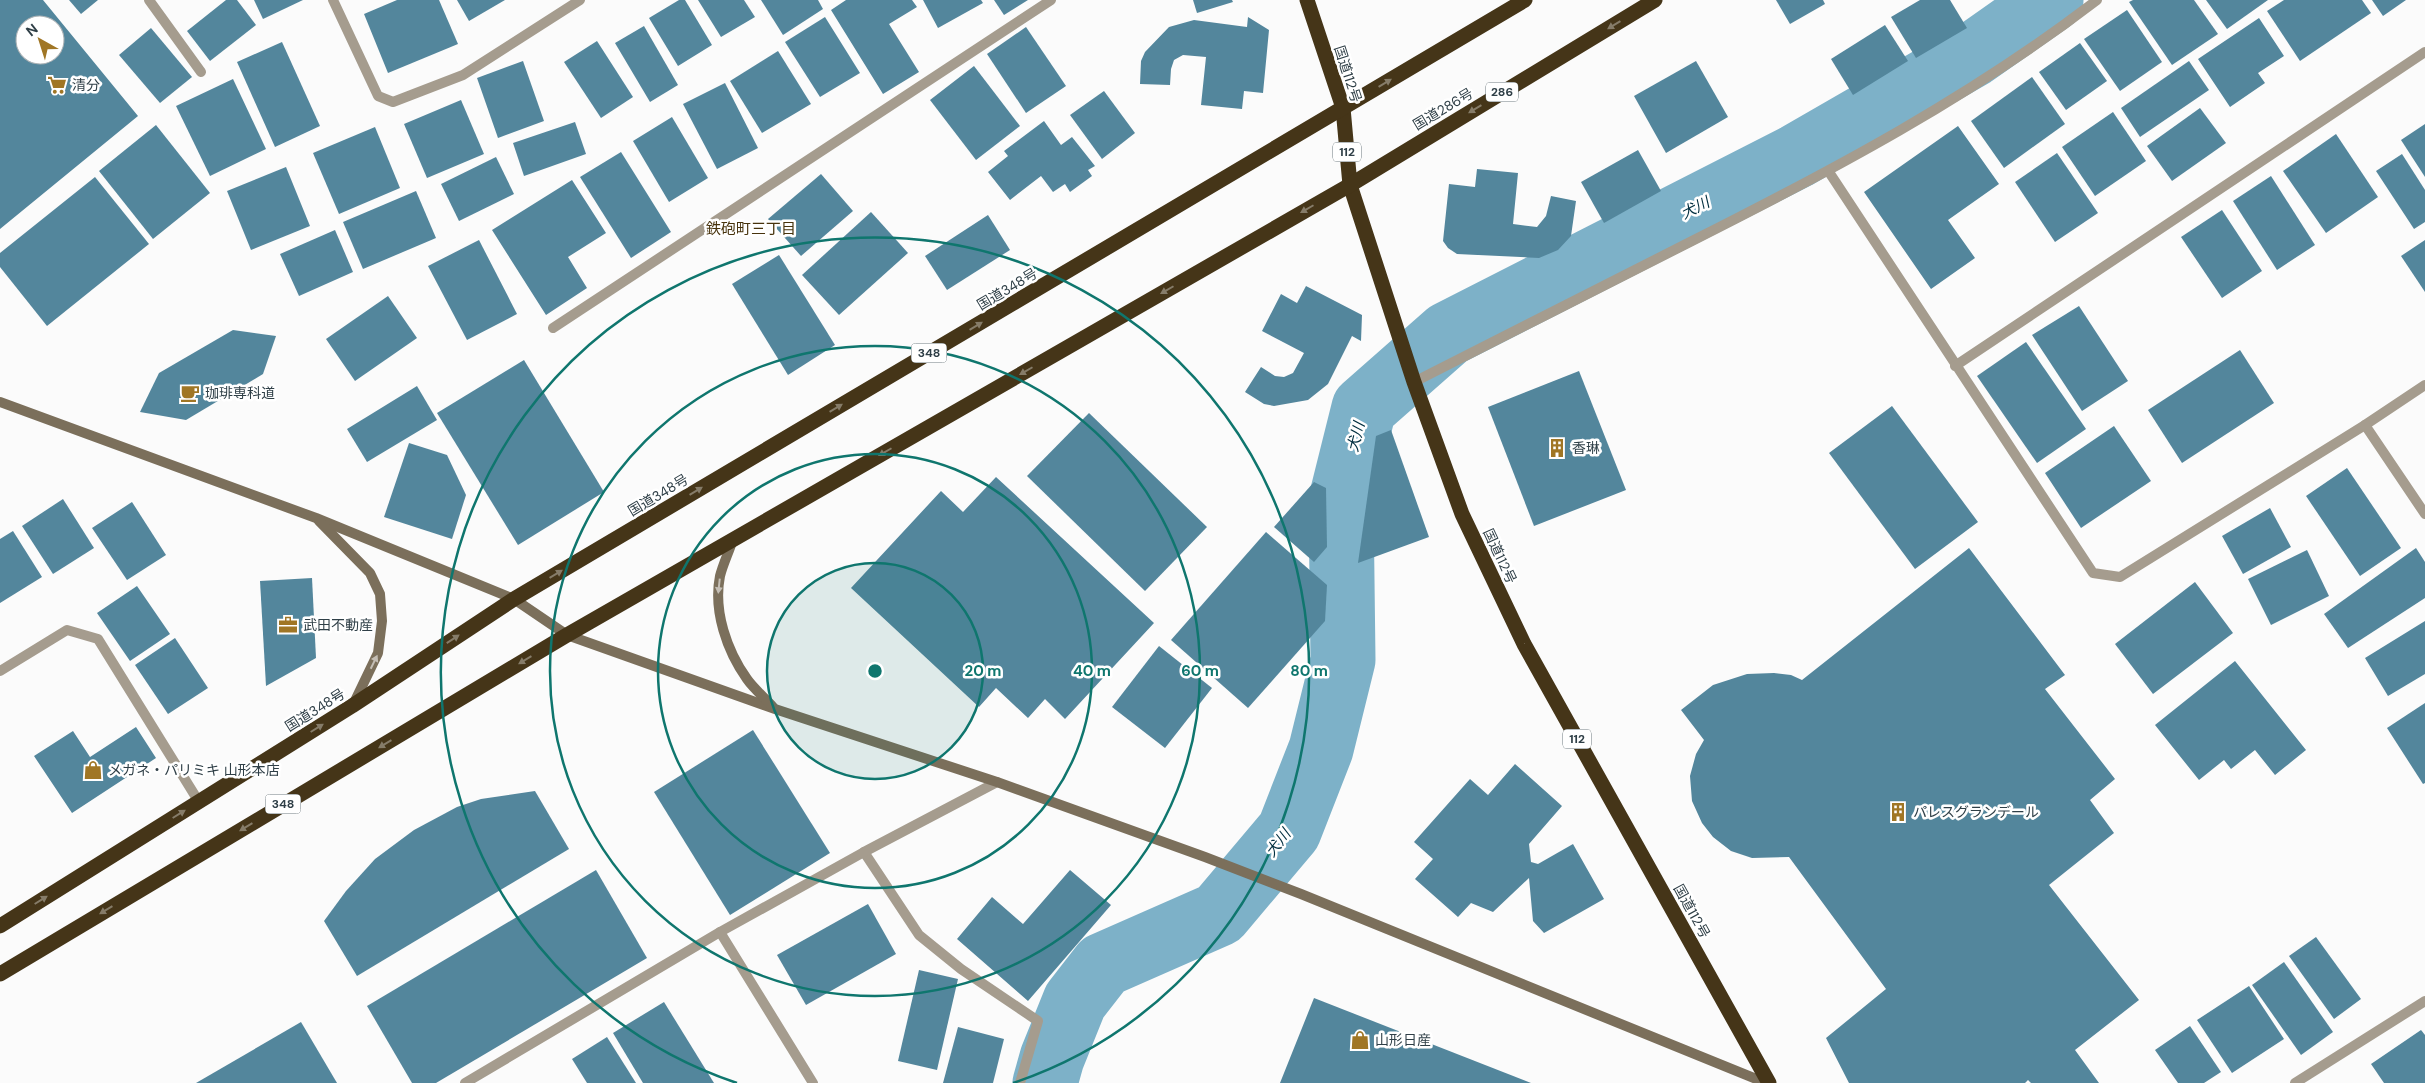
<svg xmlns="http://www.w3.org/2000/svg" width="2425" height="1083" font-family="'DM Sans','Noto Sans JP',sans-serif">
<style>
.lines{fill:none;stroke-linecap:round;stroke-linejoin:round}
.river{stroke:#7db1c8;stroke-width:65}
.building{fill:#53869c;fill-rule:evenodd}
.lane{stroke:#a59c8e;stroke-width:10}
.secondary{stroke:#7b6f5b;stroke-width:10}
.highway{stroke:#453518;stroke-width:15}
.oneway{fill:#867c69}
.oneway2{fill:#c4beb5}
.ring{fill:none;stroke:#0f766e;stroke-width:2.5}
.labels{text-anchor:middle;dominant-baseline:central;stroke-width:5;stroke-linejoin:round;paint-order:stroke}
.shield{fill:#fff;stroke:#6d797e;stroke-width:1}
.shield-label{font-size:12px;font-weight:bold;fill:#2f3f47}
.street-label{font-size:14px;fill:#2f3f47;stroke:#fff}
.poi-label{font-size:14px;fill:#2f3f47;stroke:#fff;text-anchor:start}
.water-label{font-size:15px;font-style:italic;fill:#002e3f;stroke:#fff}
.neighbourhood-label{font-size:15px;fill:#47330d;stroke:#fff}
.centre{fill:#0f766e;stroke:#fff;stroke-width:2.5}
.ring-label{font-size:15px;text-anchor:middle;font-weight:bold;fill:#0f766e;stroke:#fff;stroke-width:5;stroke-linejoin:round;paint-order:stroke}
</style>
<rect width="100%" height="100%" fill="#fbfbfb"/>
<g class="lines">
<polyline class="river" points="1045,1083 1052,1058 1075,1001 1103,965 1219,914 1289,831 1321,749 1343,660 1341,500 1364,408 1448,334 1797,156 1974,54 2051,0"/>
</g>
<g class="building">
<path d="M0,0H43L138,116L0,229ZM25,25H55V55H25Z"/>
<polygon points="69,0 98,0 81,14"/>
<polygon points="226,0 237,0 256,25 210,61 187,31"/>
<polygon points="254,0 303,0 263,19"/>
<polygon points="397,0 439,0 458,44 388,73 364,14"/>
<polygon points="457,0 505,0 469,21"/>
<polygon points="679,0 685,0 712,45 678,66 649,18"/>
<polygon points="698,0 744,0 755,17 721,37"/>
<polygon points="761,0 818,0 823,9 783,35"/>
<polygon points="846,0 912,0 917,7 889,24 919,72 883,94 831,10"/>
<polygon points="923,0 981,0 983,3 938,28"/>
<polygon points="994,0 1028,0 1004,15"/>
<polygon points="1193,0 1232,0 1233,2 1197,13"/>
<polygon points="1776,0 1823,0 1825,4 1790,24"/>
<polygon points="1920,0 1950,0 1967,28 1916,58 1891,17"/>
<polygon points="2133,0 2194,0 2218,34 2172,65 2129,2"/>
<polygon points="2206,0 2268,0 2227,29"/>
<polygon points="2284,0 2362,0 2371,13 2300,61 2267,11"/>
<polygon points="2372,0 2406,0 2383,16"/>
<polygon points="2127,10 2162,62 2120,91 2084,39"/>
<polygon points="825,17 860,73 820,97 785,42"/>
<polygon points="1248,17 1269,30 1263,93 1244,91 1242,109 1201,105 1206,57 1183,55 1174,60 1171,69 1170,85 1140,84 1141,61 1145,52 1169,27 1194,20 1247,27"/>
<polygon points="2259,18 2284,56 2258,73 2265,83 2230,107 2198,59"/>
<polygon points="1885,25 1908,61 1853,95 1831,59"/>
<polygon points="644,26 678,85 650,102 615,43"/>
<polygon points="1026,27 1066,86 1026,113 987,54"/>
<polygon points="151,28 192,77 160,103 119,55"/>
<polygon points="597,41 633,97 601,118 564,62"/>
<polygon points="282,42 320,126 275,147 237,62"/>
<polygon points="2080,43 2107,81 2066,110 2039,72"/>
<polygon points="778,51 811,104 762,133 730,81"/>
<polygon points="523,61 544,121 498,138 477,78"/>
<polygon points="1696,61 1728,117 1666,153 1634,96"/>
<polygon points="2189,61 2209,90 2140,137 2121,108"/>
<polygon points="974,66 1020,126 976,160 930,100"/>
<polygon points="2032,77 2065,124 2004,168 1971,121"/>
<polygon points="233,79 266,149 210,176 176,106"/>
<polygon points="725,83 758,148 717,169 683,104"/>
<polygon points="1104,91 1135,133 1102,159 1070,115"/>
<polygon points="461,100 484,154 427,178 404,124"/>
<polygon points="2200,108 2226,143 2172,181 2147,146"/>
<polygon points="2113,112 2146,161 2095,196 2062,147"/>
<polygon points="672,117 708,178 669,202 633,141"/>
<polygon points="1044,121 1061,145 1072,137 1095,166 1088,170 1092,176 1070,192 1065,184 1053,192 1041,176 1010,200 988,172 1008,156 1004,151"/>
<polygon points="575,122 586,154 524,176 513,143"/>
<polygon points="2425,124 2425,177 2401,140"/>
<polygon points="156,125 210,193 153,239 99,171"/>
<polygon points="1958,126 1999,184 1948,220 1975,258 1931,289 1864,192"/>
<polygon points="375,127 400,188 339,214 313,153"/>
<polygon points="2336,134 2378,197 2326,233 2283,171"/>
<polygon points="1638,150 1661,191 1604,223 1581,182"/>
<polygon points="621,152 671,232 631,258 580,177"/>
<polygon points="2057,153 2098,213 2055,242 2015,182"/>
<polygon points="2402,154 2425,190 2425,222 2414,229 2376,171"/>
<polygon points="496,157 514,194 459,221 441,184"/>
<polygon points="286,167 310,226 251,250 227,191"/>
<polygon points="1477,169 1518,173 1513,224 1537,227 1546,216 1551,196 1576,201 1571,236 1558,250 1539,258 1457,254 1448,248 1443,241 1449,184 1475,187"/>
<polygon points="821,174 853,211 801,256 768,219"/>
<polygon points="2271,176 2315,245 2277,270 2233,201"/>
<polygon points="95,177 149,244 47,326 0,267 0,253"/>
<polygon points="572,180 606,233 568,257 587,288 546,315 492,230"/>
<polygon points="416,191 436,238 363,269 343,222"/>
<polygon points="2222,210 2262,271 2222,298 2181,237"/>
<polygon points="871,212 908,253 839,315 802,275"/>
<polygon points="988,215 1010,250 947,290 925,256"/>
<polygon points="335,230 353,272 299,296 280,254"/>
<polygon points="479,240 517,314 467,340 428,266"/>
<polygon points="2425,240 2425,292 2401,256"/>
<polygon points="779,255 835,345 788,375 732,284"/>
<polygon points="1306,286 1362,315 1361,341 1352,336 1328,384 1308,400 1274,406 1264,404 1245,392 1261,367 1275,376 1284,377 1293,373 1304,353 1262,331 1281,294 1297,303"/>
<polygon points="388,296 417,338 355,381 326,339"/>
<polygon points="2079,306 2128,381 2082,411 2032,335"/>
<polygon points="233,330 276,336 263,374 186,420 140,412 159,373"/>
<polygon points="2026,342 2086,429 2037,463 1977,376"/>
<polygon points="2240,350 2274,403 2182,463 2148,410"/>
<polygon points="524,360 604,492 518,545 437,413"/>
<polygon points="1579,371 1626,490 1534,526 1488,407"/>
<polygon points="417,386 437,420 367,462 347,429"/>
<polygon points="1892,406 1978,522 1915,569 1829,453"/>
<polygon points="1089,413 1207,527 1145,591 1027,476"/>
<polygon points="2114,426 2151,481 2081,528 2045,473"/>
<polygon points="1391,430 1429,537 1358,563 1376,436"/>
<polygon points="409,443 447,455 466,495 452,539 384,517"/>
<polygon points="2347,468 2401,548 2360,576 2306,496"/>
<polygon points="996,477 1154,623 1065,719 1045,699 1028,718 996,688 979,707 851,588 941,491 963,512"/>
<polygon points="1314,482 1326,488 1327,547 1314,562 1274,527"/>
<polygon points="63,499 94,548 53,574 22,526"/>
<polygon points="132,502 166,555 127,580 92,528"/>
<polygon points="2270,508 2291,547 2243,574 2222,536"/>
<polygon points="13,531 42,577 0,603 0,539"/>
<polygon points="1266,532 1327,585 1325,621 1248,708 1171,640"/>
<polygon points="1969,548 2065,675 2045,689 2115,779 2090,800 2114,833 2049,885 2139,1000 2075,1050 2099,1083 2031,1083 2028,1080 2025,1083 1849,1083 1826,1038 1886,989 1789,857 1752,858 1731,851 1713,837 1702,823 1692,801 1690,776 1696,754 1704,740 1681,710 1713,685 1747,674 1774,673 1791,675 1802,680"/>
<polygon points="2416,548 2425,562 2425,598 2348,648 2324,614"/>
<polygon points="2307,550 2329,596 2271,625 2248,579"/>
<polygon points="312,578 316,658 266,686 260,581"/>
<polygon points="2195,582 2233,633 2153,694 2115,644"/>
<polygon points="137,586 170,634 130,661 97,613"/>
<polygon points="2425,621 2425,674 2388,696 2365,658"/>
<polygon points="175,638 208,688 168,714 135,665"/>
<polygon points="1159,646 1212,688 1165,748 1112,707"/>
<polygon points="2235,661 2306,750 2275,775 2255,750 2231,769 2224,760 2199,780 2155,725"/>
<polygon points="2425,703 2425,783 2423,784 2387,728"/>
<polygon points="136,727 156,758 72,813 34,756 73,731 90,757"/>
<polygon points="753,730 830,853 730,915 654,792"/>
<polygon points="1515,764 1562,806 1529,844 1531,862 1538,864 1573,844 1604,899 1544,933 1533,921 1529,878 1493,912 1471,903 1458,917 1415,879 1433,859 1414,842 1470,779 1488,795"/>
<polygon points="535,791 569,849 357,976 324,921 346,891 375,859 414,830 457,807 481,799"/>
<polygon points="596,870 647,958 436,1083 412,1083 367,1006"/>
<polygon points="1070,870 1111,905 1028,1001 957,939 992,897 1023,924"/>
<polygon points="868,904 896,954 806,1005 777,955"/>
<polygon points="2316,937 2361,999 2334,1019 2289,956"/>
<polygon points="2284,962 2333,1032 2301,1055 2252,985"/>
<polygon points="919,970 958,979 937,1070 898,1061"/>
<polygon points="2249,986 2284,1039 2232,1073 2197,1020"/>
<polygon points="1314,998 1531,1083 1280,1083"/>
<polygon points="664,1002 714,1083 643,1083 613,1033"/>
<polygon points="301,1022 337,1083 196,1083"/>
<polygon points="2190,1026 2221,1072 2204,1083 2178,1083 2155,1050"/>
<polygon points="958,1027 1004,1039 993,1083 943,1083"/>
<polygon points="2421,1030 2425,1035 2425,1083 2384,1083 2371,1064"/>
<polygon points="607,1037 636,1083 587,1083 572,1059"/>
</g>
<g class="lines">
<g class="lane">
<polyline points="149,0 201,72"/>
<polyline points="333,0 378,96 393,102 463,75 580,0"/>
<polyline points="1829,172 2093,573 2120,577 2365,425 2425,385"/>
<polyline points="553,328 1051,0"/>
<polyline points="1955,366 2425,52"/>
<path d="M1414,382C1507,335 1599,288 1692,241C1833,170 1971,97 2097,0"/>
<polyline points="2365,425 2425,514"/>
<polyline points="0,671 67,630 98,639 199,802"/>
<polyline points="864,852 919,935 961,969 1038,1021 1020,1083"/>
<polyline points="720,932 813,1083"/>
<polyline points="465,1083 720,932 864,852 997,782"/>
<polyline points="2295,1083 2425,1001"/>
</g>
<g class="secondary">
<polyline points="0,402 316,518 514,599 567,635 775,709 997,782 1205,857 1301,894 1766,1083"/>
<polyline points="319,521 370,573 380,594 382,621 378,653 353,705"/>
<path d="M733,539C729,552 723,564 720,576C713,611 727,651 747,679C754,689 765,698 773,707"/>
</g>
<g class="highway">
<polyline points="1307,0 1343,108 1350,185 1414,382 1462,514 1524,644 1769,1083"/>
<polyline points="0,926 352,706 514,599 1525,0"/>
<polyline points="0,974 567,635 1350,185 1655,0"/>
</g>
</g>
<defs><path id="oneway-solid" d="M-6-.8H1V-3.2L6.5 0L1 3.2V.8H-6Z" transform="scale(1.25)"/></defs>
<g class="oneway">
<use href="#oneway-solid" transform="translate(1614 25) rotate(149)"/>
<use href="#oneway-solid" transform="translate(1385 83) rotate(-31)"/>
<use href="#oneway-solid" transform="translate(1475 109) rotate(149)"/>
<use href="#oneway-solid" transform="translate(1307 209) rotate(150)"/>
<use href="#oneway-solid" transform="translate(1167 290) rotate(150)"/>
<use href="#oneway-solid" transform="translate(976 326) rotate(-31)"/>
<use href="#oneway-solid" transform="translate(1026 371) rotate(150)"/>
<use href="#oneway-solid" transform="translate(836 408) rotate(-31)"/>
<use href="#oneway-solid" transform="translate(885 452) rotate(150)"/>
<use href="#oneway-solid" transform="translate(696 491) rotate(-31)"/>
<use href="#oneway-solid" transform="translate(556 574) rotate(-31)"/>
<use href="#oneway-solid" transform="translate(453 639) rotate(-33)"/>
<use href="#oneway-solid" transform="translate(525 660) rotate(149)"/>
<use href="#oneway-solid" transform="translate(317 728) rotate(-32)"/>
<use href="#oneway-solid" transform="translate(385 744) rotate(149)"/>
<use href="#oneway-solid" transform="translate(179 814) rotate(-32)"/>
<use href="#oneway-solid" transform="translate(246 827) rotate(149)"/>
<use href="#oneway-solid" transform="translate(41 900) rotate(-32)"/>
<use href="#oneway-solid" transform="translate(106 910) rotate(149)"/>
</g>
<g class="oneway2">
<use href="#oneway-solid" transform="translate(719 586) rotate(96)"/>
<use href="#oneway-solid" transform="translate(374 662) rotate(-64)"/>
</g>
<circle cx="875" cy="671" r="108" fill="#0f766e" fill-opacity=".12"/>
<g class="ring">
<circle cx="875" cy="671" r="108"/>
<circle cx="875" cy="671" r="217"/>
<circle cx="875" cy="671" r="325"/>
<path d="M737 1083A434 434 0 1 1 1013 1083"/>
</g>
<defs>
<g id="supermarket-bare" transform="scale(1.5)"><path d="M-6-5.5h2.5l.6 2H6L4.5 2H-2.5L-4.4-4H-6ZM-1.5 3.2a1.3 1.3 0 1 0 .1 0ZM3 3.2a1.3 1.3 0 1 0 .1 0Z" fill="#a07625" stroke="#fff" stroke-width="2.5" paint-order="stroke"/></g>
<g id="cafe-bare" transform="scale(1.5)"><path d="M-5.5-4.5H6V0H3Q3 3.5 0 3.5H-2.5Q-5.5 3.5-5.5 0ZM3-3.2v2h1.7v-2ZM-6 4.5H4V6H-6Z" fill="#a07625" stroke="#fff" stroke-width="2.5" paint-order="stroke"/></g>
<g id="building-bare" transform="scale(1.5)"><path d="M-4-6H4V6H1V3H-1V6H-4ZM-2.5-4.3h1.7v1.8h-1.7ZM.8-4.3h1.7v1.8H.8ZM-2.5-1h1.7V.8h-1.7ZM.8-1h1.7V.8H.8Z" fill="#a07625" stroke="#fff" stroke-width="2.5" paint-order="stroke"/></g>
<g id="office-bare" transform="scale(1.5)"><path d="M-6-3h4V-5.5h4V-3h4V5H-6ZM-1-4.5V-3h2v-1.5ZM-6 0V1H6V0Z" fill="#a07625" stroke="#fff" stroke-width="2.5" paint-order="stroke"/></g>
<g id="shop-bare" transform="scale(1.5)"><path d="M-5-2.5h2.3a2.7 3.5 0 0 1 5.4 0H5L5.5 6h-11ZM-1.5-2.5h3a1.5 2.3 0 0 0-3 0Z" fill="#a07625" stroke="#fff" stroke-width="2.5" paint-order="stroke"/></g>
</defs>
<g fill-rule="evenodd">
<use href="#supermarket-bare" x="57" y="85"/>
<use href="#cafe-bare" x="190" y="393"/>
<use href="#building-bare" x="1557" y="448"/>
<use href="#office-bare" x="288" y="625"/>
<use href="#shop-bare" x="93" y="770"/>
<use href="#building-bare" x="1898" y="812"/>
<use href="#shop-bare" x="1360" y="1040"/>
</g>
<g class="labels">
<g class="shield">
<rect x="1486" y="82.5" width="32" height="19" rx="4"/>
<rect x="1333" y="142.5" width="28" height="19" rx="4"/>
<rect x="911.5" y="343.5" width="35" height="19" rx="4"/>
<rect x="1563" y="729.5" width="28" height="19" rx="4"/>
<rect x="265.5" y="794.5" width="35" height="19" rx="4"/>
</g>
<g class="shield-label">
<text x="1502" y="92">286</text>
<text x="1347" y="152">112</text>
<text x="929" y="353">348</text>
<text x="1577" y="739">112</text>
<text x="283" y="804">348</text>
</g>
<g class="street-label">
<text transform="translate(1348 74) rotate(72)">国道112号</text>
<text transform="translate(1443 109) rotate(-31)">国道286号</text>
<text transform="translate(1007 289) rotate(-31)">国道348号</text>
<text transform="translate(658 495) rotate(-31)">国道348号</text>
<text transform="translate(1500 556) rotate(65)">国道112号</text>
<text transform="translate(315 710) rotate(-32)">国道348号</text>
<text transform="translate(1692 911) rotate(61)">国道112号</text>
</g>
<g class="poi-label">
<text x="72" y="85">清分</text>
<text x="205" y="393">珈琲専科道</text>
<text x="1572" y="448">香琳</text>
<text x="303" y="625">武田不動産</text>
<text x="108" y="770">メガネ・パリミキ 山形本店</text>
<text x="1913" y="812">パレスグランデール</text>
<text x="1375" y="1040">山形日産</text>
</g>
<g class="water-label">
<text transform="translate(1695 208) rotate(-27)">犬川</text>
<text transform="translate(1356 437) rotate(-76)">犬川</text>
<text transform="translate(1278 843) rotate(-52)">犬川</text>
</g>
<g class="neighbourhood-label">
<text x="751" y="229">鉄砲町三丁目</text>
</g>
</g>
<circle cx="875" cy="671" r="8" class="centre"/>
<g class="ring-label">
<text x="983" y="676">20 m</text>
<text x="1092" y="676">40 m</text>
<text x="1200" y="676">60 m</text>
<text x="1309" y="676">80 m</text>
</g>
<g transform="translate(40 40) rotate(321)"><circle r="24" fill="#ffffff" stroke="#acb2b5"/>
<path d="M0-4L9 19L0 12L-9 19Z" fill="#a07625"/>
<text y="-8" font-size="14" font-weight="bold" text-anchor="middle" fill="#2f3f47">N</text>
</g>
</svg>
